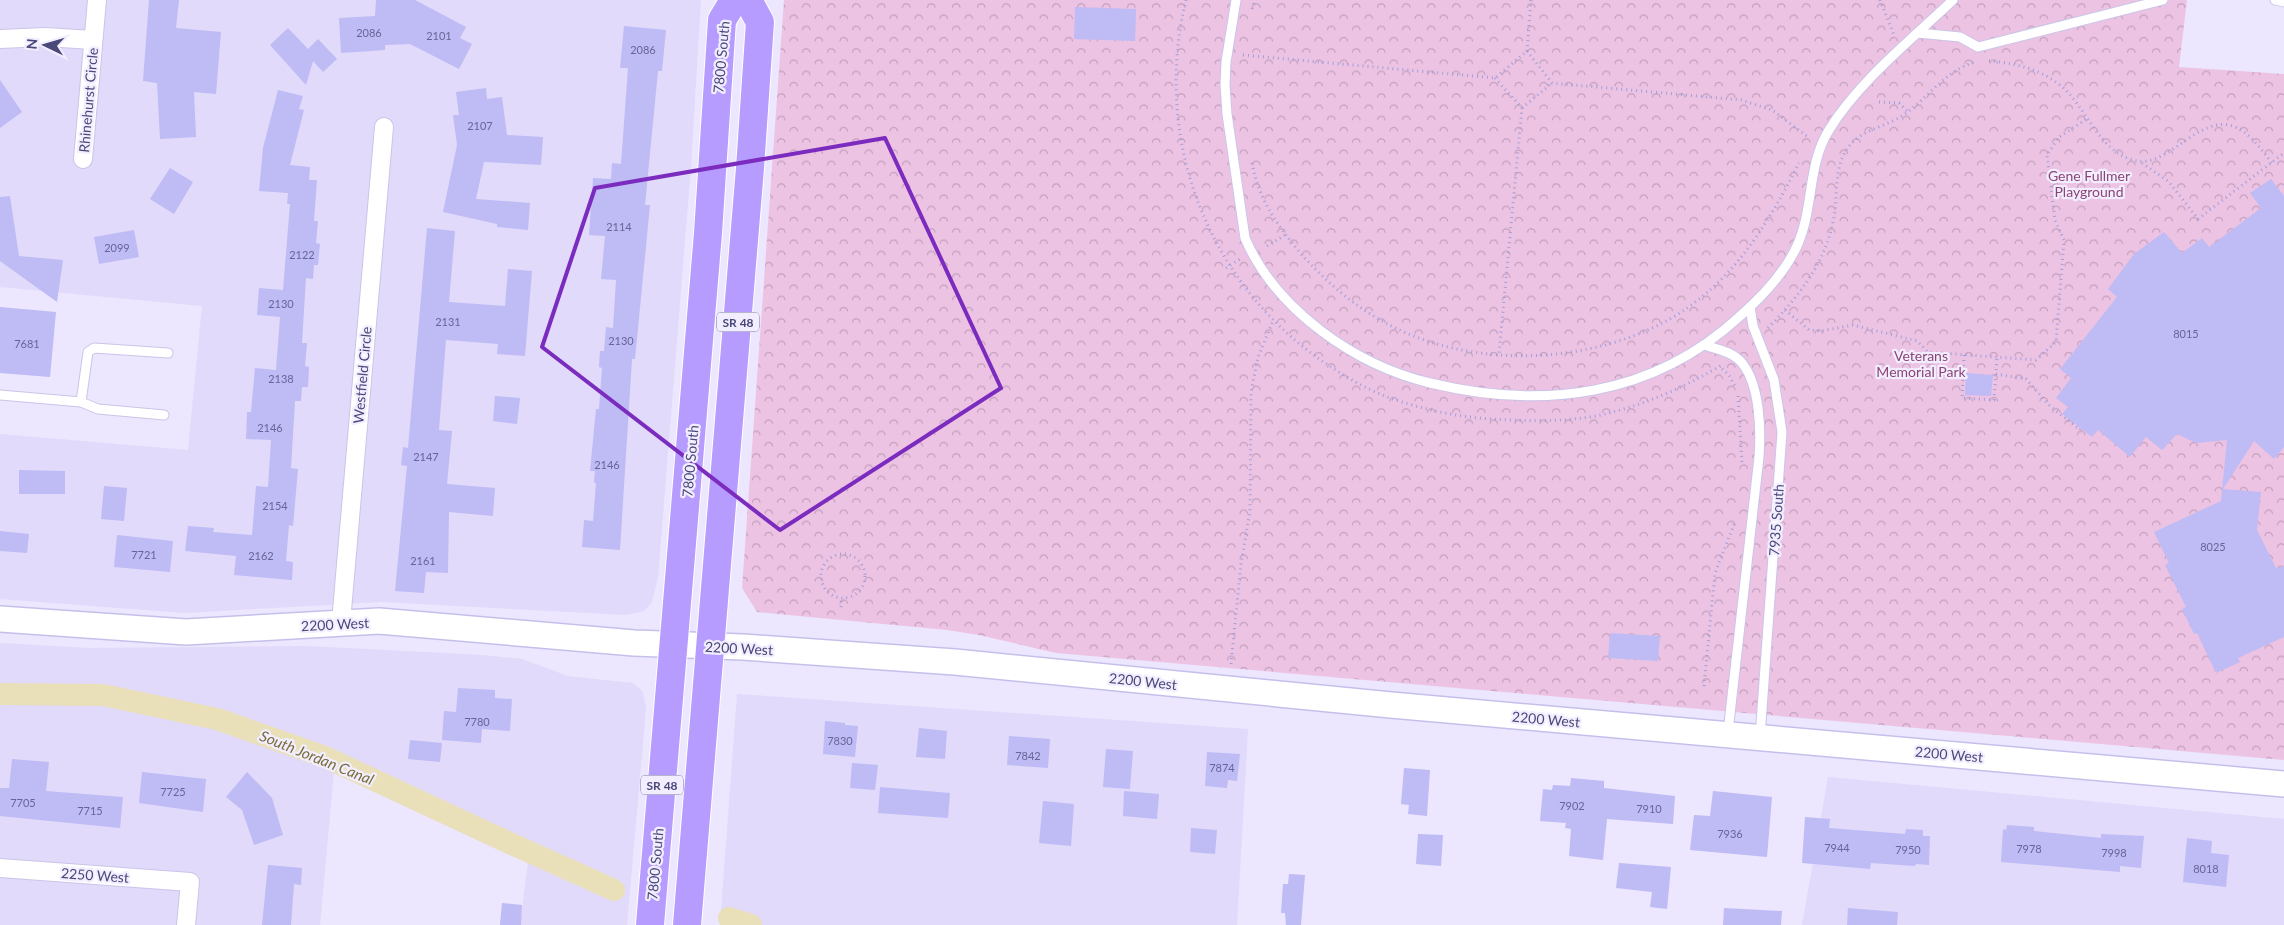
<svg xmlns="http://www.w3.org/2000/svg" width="2284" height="925" font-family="Lato,sans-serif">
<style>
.residential{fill:#e1dafb}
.forest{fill:url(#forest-crowns)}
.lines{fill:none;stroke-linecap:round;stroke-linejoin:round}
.canal{stroke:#e9dfb8;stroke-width:22}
.building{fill:#bebbf5}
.lane-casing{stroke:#cac5e8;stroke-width:11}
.street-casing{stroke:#cac5e8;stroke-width:20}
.secondary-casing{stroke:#c5c0eb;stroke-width:28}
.primary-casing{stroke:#fff;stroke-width:30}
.path{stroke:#a09edb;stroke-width:3;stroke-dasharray:1 4;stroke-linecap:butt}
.lane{stroke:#fff;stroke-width:9}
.street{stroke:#fff;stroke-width:18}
.secondary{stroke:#fff;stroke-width:25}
.primary{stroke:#b79cff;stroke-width:28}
.marked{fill:none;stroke:#7b2cbf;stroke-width:4;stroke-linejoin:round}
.labels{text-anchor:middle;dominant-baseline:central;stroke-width:4.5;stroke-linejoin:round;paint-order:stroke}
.number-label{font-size:11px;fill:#666598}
.shield{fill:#f2eeff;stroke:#7c7aa1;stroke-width:1}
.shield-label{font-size:12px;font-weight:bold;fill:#494879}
.street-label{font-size:14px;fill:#494879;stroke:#f2eeff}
.park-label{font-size:14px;fill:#8c4473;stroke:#f2eeff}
.water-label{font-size:15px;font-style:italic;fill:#786d38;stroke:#f2eeff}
</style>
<defs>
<pattern id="forest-crowns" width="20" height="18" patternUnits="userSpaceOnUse" patternTransform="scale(1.25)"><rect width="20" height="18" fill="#edc3e3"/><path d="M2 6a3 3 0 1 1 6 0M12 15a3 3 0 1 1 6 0" fill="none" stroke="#c2a0bd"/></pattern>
</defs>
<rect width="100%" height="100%" fill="#ece6fe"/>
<g class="residential">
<polygon points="0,0 701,0 691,166 658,577 652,602 644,611 626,615 381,602 184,613 0,599 0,434 188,450 202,306 0,287"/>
<polygon points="0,643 89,648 306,646 483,655 522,659 568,676 633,683 643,692 646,709 627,925 520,925 529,854 334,771 320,925 0,925"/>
<polygon points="737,694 1248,729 1237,925 720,925"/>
<polygon points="1828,777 2284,819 2284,925 1802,925"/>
</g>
<polygon class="forest" points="784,0 2187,0 2179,67 2284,74 2284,760 1056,653 979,635 947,630 757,612 742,588"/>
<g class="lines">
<g class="canal">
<polyline points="0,694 103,695 217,719 325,757 503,840 614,890"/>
<polyline points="729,918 751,925"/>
</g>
</g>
<g class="building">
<polygon points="149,0 179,0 176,28 221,32 216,94 194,92 196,137 160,139 157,83 143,81"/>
<polygon points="376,0 415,0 466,27 460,38 472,44 459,69 410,44 385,45 385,50 341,53 339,18 375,16"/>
<polygon points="1075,7 1136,9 1135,41 1074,39"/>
<polygon points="624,26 666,30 662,71 658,71 645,205 650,205 635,359 632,359 620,550 582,547 584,520 593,521 596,483 594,483 595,471 590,471 596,409 599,409 602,368 599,367 600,351 604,351 606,327 613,328 616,280 601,279 605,236 589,235 593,178 611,179 612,163 621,164 628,68 620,68"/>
<polygon points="288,28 308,49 318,39 337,59 323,72 313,61 306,85 270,45"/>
<polygon points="0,80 22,112 0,128"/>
<polygon points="486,88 487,99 502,97 507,135 543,137 541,165 484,162 476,199 530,203 528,230 497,227 497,224 443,212 457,145 453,115 459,115 456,92"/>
<polygon points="278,90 303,96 299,109 304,110 290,165 310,167 309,180 317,180 314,221 318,221 316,243 320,244 318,265 314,265 313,279 306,278 302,343 307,343 305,366 309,367 308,387 302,387 301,401 295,401 291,468 298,469 293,526 289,525 286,561 293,562 292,580 234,575 236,556 185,551 188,526 214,528 213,532 252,535 256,486 268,487 271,440 246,439 247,412 251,412 255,368 276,370 280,317 257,315 259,288 283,290 290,204 287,204 288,193 259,191 263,148"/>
<polygon points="170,168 193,182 174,214 150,199"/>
<polygon points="2271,179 2284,196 2284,447 2274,459 2254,441 2223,489 2261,492 2257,530 2276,568 2284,566 2284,637 2238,658 2240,662 2216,673 2197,633 2194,634 2182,609 2186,607 2165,565 2169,563 2154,532 2221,501 2227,440 2196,443 2177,434 2162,450 2146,437 2130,457 2098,430 2092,437 2062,414 2068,407 2056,398 2071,378 2060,369 2117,297 2108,289 2134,254 2164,232 2182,253 2202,238 2209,247 2261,208 2250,193"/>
<polygon points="10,196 19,256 63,260 57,302 0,261 0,197"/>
<polygon points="427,228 455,231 449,302 505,306 508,269 532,271 525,356 497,354 498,344 446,340 439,430 452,431 447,484 495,488 493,516 449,512 448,573 426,572 424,593 395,591 407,466 401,465 403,447 408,448"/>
<polygon points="134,230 139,257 99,264 94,237"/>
<polygon points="0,307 56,312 50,377 0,373"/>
<polygon points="1966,373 1993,375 1991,396 1965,395"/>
<polygon points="495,396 520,398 517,424 493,421"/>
<polygon points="19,470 65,471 65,494 19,494"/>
<polygon points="104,486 127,488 124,521 101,519"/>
<polygon points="0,531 29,534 27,553 0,551"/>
<polygon points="117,535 173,541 170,572 114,567"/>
<polygon points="1610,633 1660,636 1658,661 1608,658"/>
<polygon points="458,688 495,690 495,698 512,699 510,731 482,729 481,743 442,740 444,711 456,712"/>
<polygon points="825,721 845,723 845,725 858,726 855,757 823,754"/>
<polygon points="919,728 947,731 945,759 916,757"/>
<polygon points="1009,736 1050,739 1048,768 1007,765"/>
<polygon points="410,740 442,743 440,762 408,759"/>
<polygon points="1106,749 1133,751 1130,789 1103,787"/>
<polygon points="1207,752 1240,754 1237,781 1228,780 1227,788 1205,786"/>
<polygon points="12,759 49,762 46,791 123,797 120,828 0,816 0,788 9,788"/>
<polygon points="852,763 878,765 875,790 850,788"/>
<polygon points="1404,768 1430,770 1427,816 1408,814 1409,805 1401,804"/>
<polygon points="142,772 206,779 203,812 139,803"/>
<polygon points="247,772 272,798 283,835 254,845 242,810 226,797"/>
<polygon points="1571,778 1604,781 1604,788 1675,796 1673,824 1607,819 1603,860 1569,856 1571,829 1565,828 1566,823 1540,821 1543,789 1552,790 1553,785 1570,786"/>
<polygon points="880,787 950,793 948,818 878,813"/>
<polygon points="1124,791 1159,794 1157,819 1123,816"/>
<polygon points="1713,791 1772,797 1767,857 1690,850 1694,815 1710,816"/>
<polygon points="1043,801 1074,804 1071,846 1039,843"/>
<polygon points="1805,817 1830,819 1829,828 1905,834 1906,829 1923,830 1923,836 1930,836 1929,865 1916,864 1915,866 1871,863 1870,869 1802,863"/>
<polygon points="2007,825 2034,827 2034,831 2101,838 2101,834 2144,836 2141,868 2120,866 2120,872 2001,862 2003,829 2006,830"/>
<polygon points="1191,828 1217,830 1215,854 1190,852"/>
<polygon points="1418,834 1443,835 1441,866 1416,864"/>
<polygon points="2187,838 2212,841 2211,853 2229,855 2226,887 2183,882"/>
<polygon points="1619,863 1671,867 1667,909 1650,907 1652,892 1616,888"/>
<polygon points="268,865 302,868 301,885 294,884 291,925 262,925"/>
<polygon points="1289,874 1305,875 1301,925 1286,925 1285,913 1281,913 1283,884 1288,884"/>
<polygon points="502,903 522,905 521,925 500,925"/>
<polygon points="1724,908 1782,911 1781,925 1723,925"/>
<polygon points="1848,908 1898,912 1897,925 1847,925"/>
</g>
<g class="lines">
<g class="lane-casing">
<g id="lane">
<path d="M1236,0L1226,62L1225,85L1227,114L1245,238C1276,310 1355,365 1430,383C1542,410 1652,397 1739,317C1762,297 1784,274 1797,246C1814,209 1807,165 1829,130C1858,82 1912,39 1953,0"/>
<polyline points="2275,0 2284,2"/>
<polyline points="1918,33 1960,37 1978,47 2163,0"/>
<polyline points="1750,307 1753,326 1774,380 1782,432 1760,737"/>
<path d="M1704,345C1717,349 1733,352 1742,363C1760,385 1761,430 1759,457L1728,732"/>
<polyline points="0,395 81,402 98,409 164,415"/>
<polyline points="81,402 88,352 94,348 168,353"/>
</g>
</g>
<g class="street-casing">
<g id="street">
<polyline points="0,39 45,37 93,40"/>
<polyline points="83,159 97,0"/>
<polyline points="341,622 384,127"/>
<polyline points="0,868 190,882 186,925"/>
</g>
</g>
<g class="secondary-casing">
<polyline id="secondary" points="0,619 186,632 379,621 634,643 743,647 955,662 1391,705 2284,784"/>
</g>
<g class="primary-casing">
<g id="primary">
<polyline points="650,925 708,233 722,20 734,0"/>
<polyline points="687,925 750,168 760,22 748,0"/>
</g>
</g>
<g class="path">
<path d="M1186,0C1152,138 1207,283 1325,363C1347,378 1373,393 1399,401C1435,413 1472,419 1510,420C1536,421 1564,421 1590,417C1636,409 1681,389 1722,365"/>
<polyline points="1880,0 1894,35"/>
<polyline points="1252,9 1255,0"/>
<polyline points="1527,51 1531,0"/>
<polyline points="1243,55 1495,78 1527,51 1552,83 1741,100 1772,110 1808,137"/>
<path d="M1989,61C2019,63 2051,72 2071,96C2090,118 2102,151 2133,160C2170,172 2204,102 2244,132C2255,140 2263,152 2272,163"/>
<polyline points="1495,78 1522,108 1499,354"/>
<polyline points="1879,102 1899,103 1908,112"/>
<polyline points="1522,108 1552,83"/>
<path d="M1252,163C1259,201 1278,226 1302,255C1324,279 1348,301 1377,318C1461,369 1583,367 1668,320C1731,285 1767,226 1799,163"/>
<polyline points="2142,163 2169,182 2198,219 2284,153"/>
<polyline points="1267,246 1285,235"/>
<polyline points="1226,268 1240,259"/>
<polyline points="1785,310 1809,330 1821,331 1853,325 1917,341 1928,352 2036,360 2056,342 2064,240 2055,220 2047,155 2059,137 2087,119"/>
<path d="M1768,328C1798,297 1824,265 1833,222C1839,197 1832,166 1850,145C1866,127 1891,126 1909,111C1931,94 1947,70 1975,62"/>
<polyline points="1964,355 1962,398 1994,400 1997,358"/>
<polyline points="1722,369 1729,375 1736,388"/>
<polyline points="1996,374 2026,379 2049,405 2080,430 2081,428"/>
<polyline points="1738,396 1742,462"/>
<circle cx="843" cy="576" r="22"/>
<polyline points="841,607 842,598"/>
<polyline points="1231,664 1241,564 1250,511 1251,392 1258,357 1273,321"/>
<polyline points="1704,686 1715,573 1735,522"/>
</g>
<use href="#lane" class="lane"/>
<use href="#street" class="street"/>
<use href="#secondary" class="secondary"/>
<use href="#primary" class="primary"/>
</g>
<path class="marked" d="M885,138L1001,388L780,530L542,347L595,188Z"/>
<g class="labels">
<g class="number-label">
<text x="369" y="32">2086</text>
<text x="439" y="35">2101</text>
<text x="643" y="49">2086</text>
<text x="480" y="125">2107</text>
<text x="619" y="226">2114</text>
<text x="117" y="247">2099</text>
<text x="302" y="254">2122</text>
<text x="281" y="303">2130</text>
<text x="448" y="321">2131</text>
<text x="2186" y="333">8015</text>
<text x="621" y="340">2130</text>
<text x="27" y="343">7681</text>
<text x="281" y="378">2138</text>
<text x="270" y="427">2146</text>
<text x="426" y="456">2147</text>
<text x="607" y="464">2146</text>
<text x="275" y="505">2154</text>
<text x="2213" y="546">8025</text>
<text x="144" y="554">7721</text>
<text x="261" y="555">2162</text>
<text x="423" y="560">2161</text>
<text x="477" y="721">7780</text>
<text x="840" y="740">7830</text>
<text x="1028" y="755">7842</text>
<text x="1222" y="767">7874</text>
<text x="173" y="791">7725</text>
<text x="23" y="802">7705</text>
<text x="1572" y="805">7902</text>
<text x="1649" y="808">7910</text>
<text x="90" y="810">7715</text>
<text x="1730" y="833">7936</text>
<text x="1837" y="847">7944</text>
<text x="2029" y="848">7978</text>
<text x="1908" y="849">7950</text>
<text x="2114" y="852">7998</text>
<text x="2206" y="868">8018</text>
</g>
<g class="shield">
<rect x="717" y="312.5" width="42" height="19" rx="4"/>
<rect x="641" y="775.5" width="42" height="19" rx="4"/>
</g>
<g class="shield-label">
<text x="738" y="322">SR 48</text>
<text x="662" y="785">SR 48</text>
</g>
<g class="street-label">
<text transform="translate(721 57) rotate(-85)">7800 South</text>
<text transform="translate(88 100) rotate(-85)">Rhinehurst Circle</text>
<text transform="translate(362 375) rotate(-85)">Westfield Circle</text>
<text transform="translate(690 461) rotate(-85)">7800 South</text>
<text transform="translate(1776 520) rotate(-86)">7935 South</text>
<text transform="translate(335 624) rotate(-3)">2200 West</text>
<text transform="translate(739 648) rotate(3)">2200 West</text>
<text transform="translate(1143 681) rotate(6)">2200 West</text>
<text transform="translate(1546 719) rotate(5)">2200 West</text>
<text transform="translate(1949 754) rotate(5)">2200 West</text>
<text transform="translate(655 864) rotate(-85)">7800 South</text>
<text transform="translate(95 875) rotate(4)">2250 West</text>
</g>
<g class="park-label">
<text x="2089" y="175">Gene Fullmer<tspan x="2089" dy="16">Playground</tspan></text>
<text x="1921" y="355">Veterans<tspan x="1921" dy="16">Memorial Park</tspan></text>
</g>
<g class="water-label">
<text transform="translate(317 757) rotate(22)">South Jordan Canal</text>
</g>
</g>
<g transform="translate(45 45) rotate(275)" stroke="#f2eeff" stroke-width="4" paint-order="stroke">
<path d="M0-4L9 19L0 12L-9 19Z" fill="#494879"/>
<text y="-8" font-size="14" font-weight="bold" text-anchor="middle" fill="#494879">N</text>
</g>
</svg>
